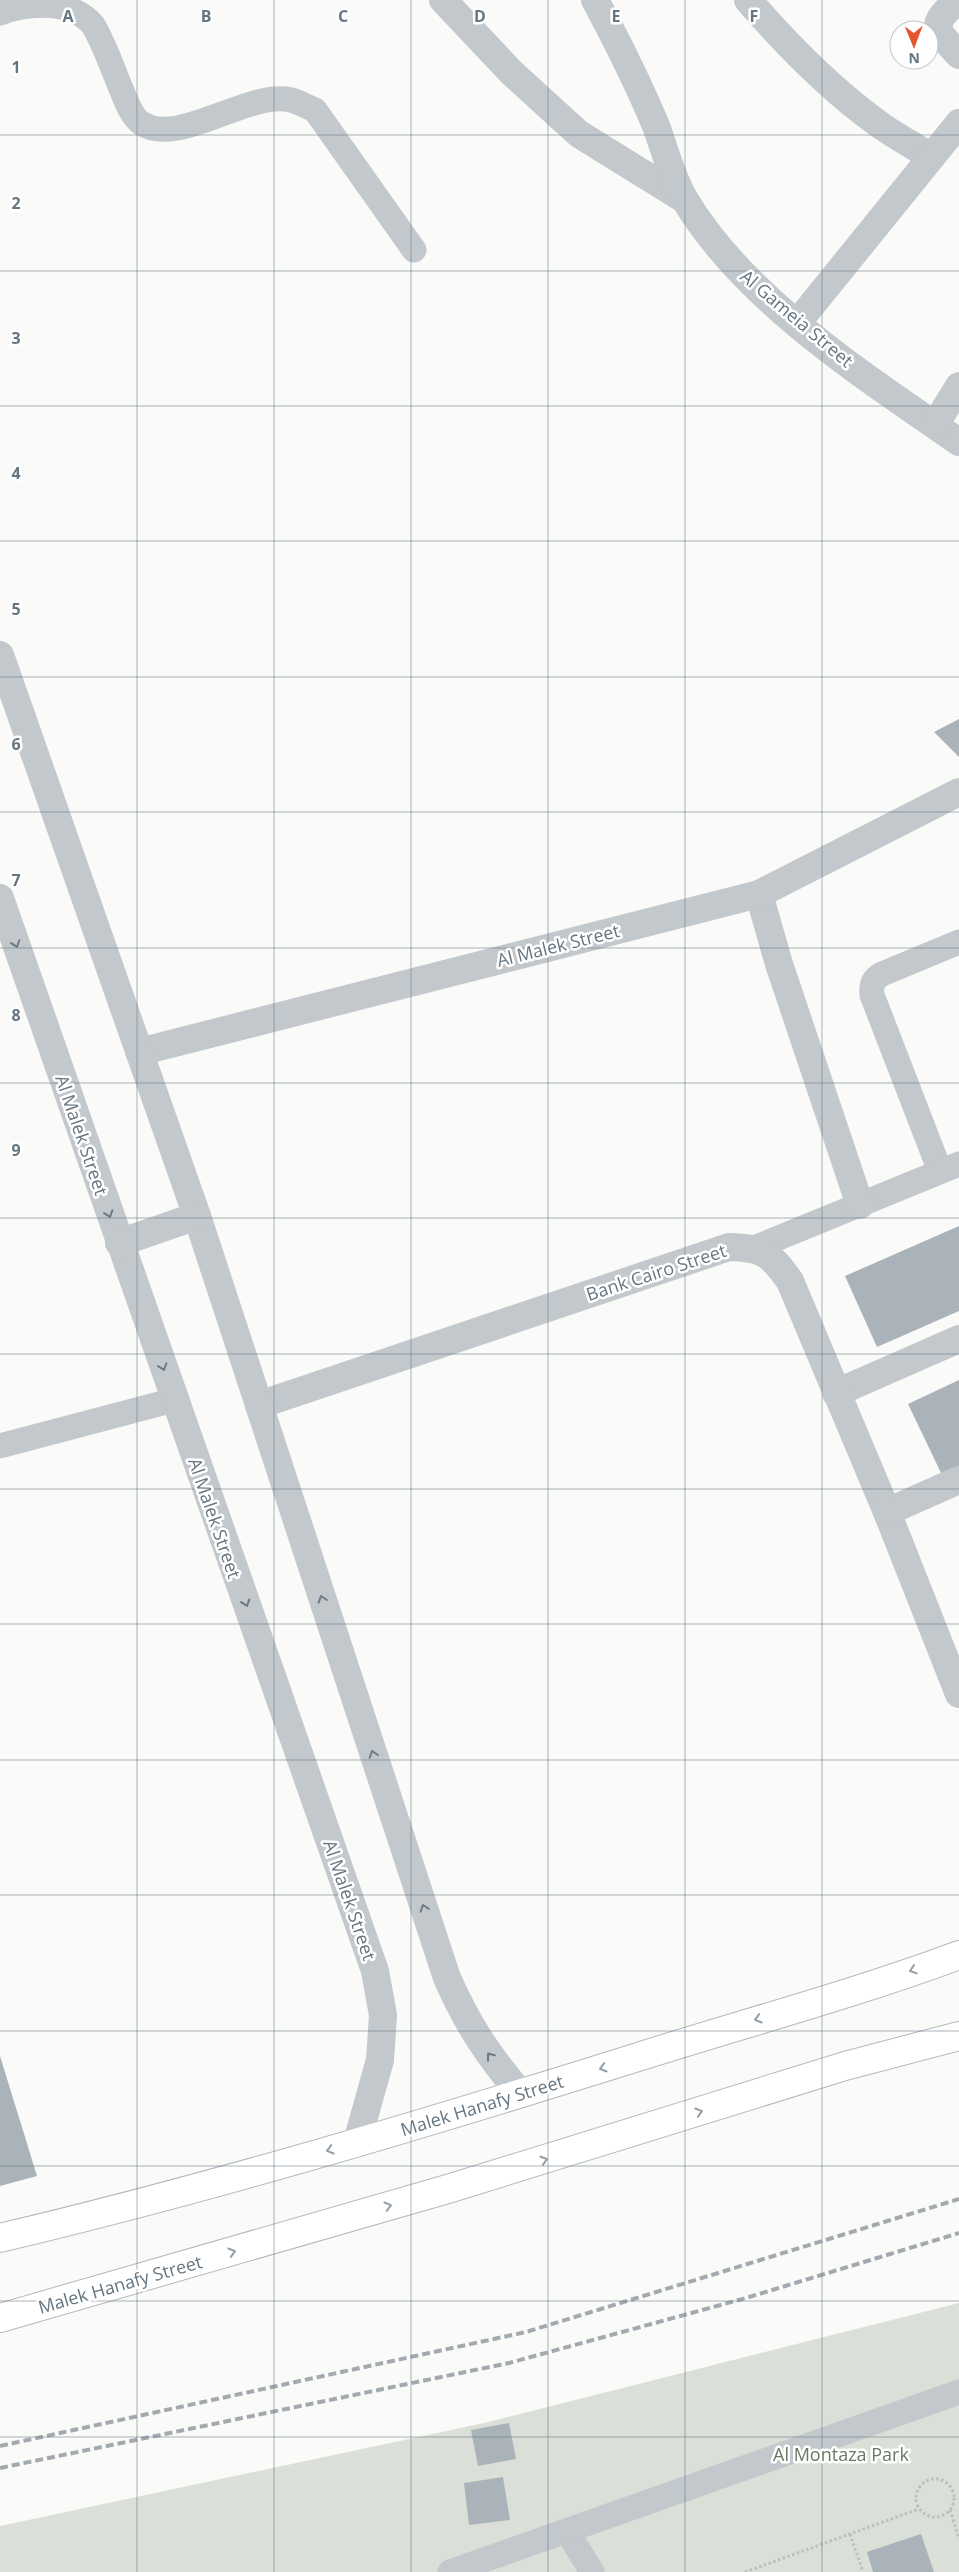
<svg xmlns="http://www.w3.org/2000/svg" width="959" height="2572" font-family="'Open Sans',sans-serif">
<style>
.green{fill:#dadfd7}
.building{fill:#aab3b9}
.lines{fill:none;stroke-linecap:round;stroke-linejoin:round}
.trunk-casing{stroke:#b4b9bd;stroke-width:30}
.path{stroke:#bbbfc2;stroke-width:3;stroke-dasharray:2.5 2.5;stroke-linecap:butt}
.service{stroke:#c3c8cc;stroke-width:25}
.minor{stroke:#c3c8cc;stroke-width:28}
.tertiary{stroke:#c3c8cc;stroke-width:28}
.trunk{stroke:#fff;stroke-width:28}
.rail{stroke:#a2aab0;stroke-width:4;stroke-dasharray:8 4;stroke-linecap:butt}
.oneway{stroke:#6a7a87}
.oneway2{stroke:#939fa8}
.grid{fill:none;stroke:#657683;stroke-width:1;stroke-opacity:0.55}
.labels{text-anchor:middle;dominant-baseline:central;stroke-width:5;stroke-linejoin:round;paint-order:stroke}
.street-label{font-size:18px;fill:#657683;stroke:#fff}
.park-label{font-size:18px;fill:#687a64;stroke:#fff}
.grid-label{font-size:16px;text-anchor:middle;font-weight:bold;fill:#657683;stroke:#fff;stroke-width:5;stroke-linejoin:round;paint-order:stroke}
</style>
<rect width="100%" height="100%" fill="#fafaf8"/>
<polygon class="green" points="959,2303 959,2572 0,2572 0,2526 484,2423"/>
<g class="building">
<polygon points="959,719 959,757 934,732"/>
<polygon points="959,1226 959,1311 877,1347 845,1276"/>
<polygon points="959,1380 959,1467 942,1475 908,1404"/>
<polygon points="0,2056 37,2176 0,2186"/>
<polygon points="509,2423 516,2459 478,2466 471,2430"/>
<polygon points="503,2477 510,2520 469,2525 464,2483"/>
<polygon points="921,2534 934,2572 873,2572 867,2552"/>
</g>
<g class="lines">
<g class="trunk-casing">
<g id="trunk">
<path d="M0,2238C215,2187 427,2123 638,2057C745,2023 854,1994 959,1955"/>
<polyline points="0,2318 451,2188 845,2066 959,2036"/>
</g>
</g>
<g class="path">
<circle cx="935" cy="2498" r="19"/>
<polyline points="950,2510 959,2539"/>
<polyline points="850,2534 863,2572"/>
<polyline points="745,2572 919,2509"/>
</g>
<g class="service">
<path d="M0,13C29,2 72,0 93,25C105,45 113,70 122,91C126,101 132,117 141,123C178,148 248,90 291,100C299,102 307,107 315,110L414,250"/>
<path d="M940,1171L872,995C871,984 873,979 882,974L959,942"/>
<polyline points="754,1248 959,1164"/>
<polyline points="0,1446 174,1400"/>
<polyline points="567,2531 592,2572"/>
<polyline points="450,2572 959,2392"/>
</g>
<g class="minor">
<polyline points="443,0 511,72 579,134 684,199"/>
<path d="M595,0C617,41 638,83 656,126C665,150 672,179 685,200C746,301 863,375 959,442"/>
<path d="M748,0C787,45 828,87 876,122C893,135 913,145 931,157"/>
<path d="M957,0C929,28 934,27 959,55"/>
<polyline points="798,322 959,123"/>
<polyline points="935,425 959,386"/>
<polyline points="759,894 779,964 860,1205"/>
<polyline points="139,1052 759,894 959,792"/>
<polyline points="836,1393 959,1339"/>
<path d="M259,1405L729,1247C763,1248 770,1253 790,1281L887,1512L959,1694"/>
<polyline points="887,1512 959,1480"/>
</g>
<g class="tertiary">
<path d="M0,655L197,1216L447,1978C468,2025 487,2054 520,2093"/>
<polyline points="0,898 375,1971 383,2015 380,2060 357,2142"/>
<polyline points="119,1243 197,1216"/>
</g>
<use href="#trunk" class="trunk"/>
<g class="rail">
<polyline points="0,2446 526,2332 959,2199"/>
<polyline points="0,2468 509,2363 746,2298 959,2233"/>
</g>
</g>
<defs><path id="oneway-chevron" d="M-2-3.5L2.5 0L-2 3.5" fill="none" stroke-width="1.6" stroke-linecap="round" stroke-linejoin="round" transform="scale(1.25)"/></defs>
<g class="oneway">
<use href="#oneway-chevron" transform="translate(16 944) rotate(71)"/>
<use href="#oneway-chevron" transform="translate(109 1214) rotate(71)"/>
<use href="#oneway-chevron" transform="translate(163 1367) rotate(71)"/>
<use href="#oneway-chevron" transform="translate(322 1599) rotate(-108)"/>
<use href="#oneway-chevron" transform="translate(246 1603) rotate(71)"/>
<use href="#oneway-chevron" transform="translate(373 1754) rotate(-108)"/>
<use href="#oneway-chevron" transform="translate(424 1908) rotate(-108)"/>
<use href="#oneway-chevron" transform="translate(490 2056) rotate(-127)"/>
</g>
<g class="oneway2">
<use href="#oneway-chevron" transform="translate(913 1970) rotate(162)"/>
<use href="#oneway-chevron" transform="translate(758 2019) rotate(163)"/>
<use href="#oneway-chevron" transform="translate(603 2068) rotate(163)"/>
<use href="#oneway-chevron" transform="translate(699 2112) rotate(-17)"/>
<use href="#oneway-chevron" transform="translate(330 2150) rotate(164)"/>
<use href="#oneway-chevron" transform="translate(544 2160) rotate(-17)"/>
<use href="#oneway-chevron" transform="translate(388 2206) rotate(-16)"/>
<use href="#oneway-chevron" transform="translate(232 2252) rotate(-16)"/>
</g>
<path class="grid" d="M137,0V2572M274,0V2572M411,0V2572M548,0V2572M685,0V2572M822,0V2572M0,135H959M0,271H959M0,406H959M0,541H959M0,677H959M0,812H959M0,948H959M0,1083H959M0,1218H959M0,1354H959M0,1489H959M0,1624H959M0,1760H959M0,1895H959M0,2031H959M0,2166H959M0,2301H959M0,2437H959"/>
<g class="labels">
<g class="street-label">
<text transform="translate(797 318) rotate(40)">Al Gameia Street</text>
<text transform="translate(558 945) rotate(-14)">Al Malek Street</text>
<text transform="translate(82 1135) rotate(71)">Al Malek Street</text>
<text transform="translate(656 1272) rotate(-18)">Bank Cairo Street</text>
<text transform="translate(215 1518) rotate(71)">Al Malek Street</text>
<text transform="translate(350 1900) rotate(71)">Al Malek Street</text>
<text transform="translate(482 2105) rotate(-17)">Malek Hanafy Street</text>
<text transform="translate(120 2284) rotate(-16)">Malek Hanafy Street</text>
</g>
<g class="park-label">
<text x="841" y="2454">Al Montaza Park</text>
</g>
</g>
<g class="grid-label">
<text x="68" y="22">A</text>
<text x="206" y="22">B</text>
<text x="343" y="22">C</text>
<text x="480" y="22">D</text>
<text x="616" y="22">E</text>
<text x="754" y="22">F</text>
<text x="16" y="73">1</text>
<text x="16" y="209">2</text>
<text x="16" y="344">3</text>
<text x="16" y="479">4</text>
<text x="16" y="615">5</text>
<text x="16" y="750">6</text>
<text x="16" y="886">7</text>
<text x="16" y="1021">8</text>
<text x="16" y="1156">9</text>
</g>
<g transform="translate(914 45) rotate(179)"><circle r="24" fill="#ffffff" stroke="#c1c8cd"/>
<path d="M0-4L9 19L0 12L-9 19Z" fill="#e4572e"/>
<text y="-8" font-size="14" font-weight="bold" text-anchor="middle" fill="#657683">N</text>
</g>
</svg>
